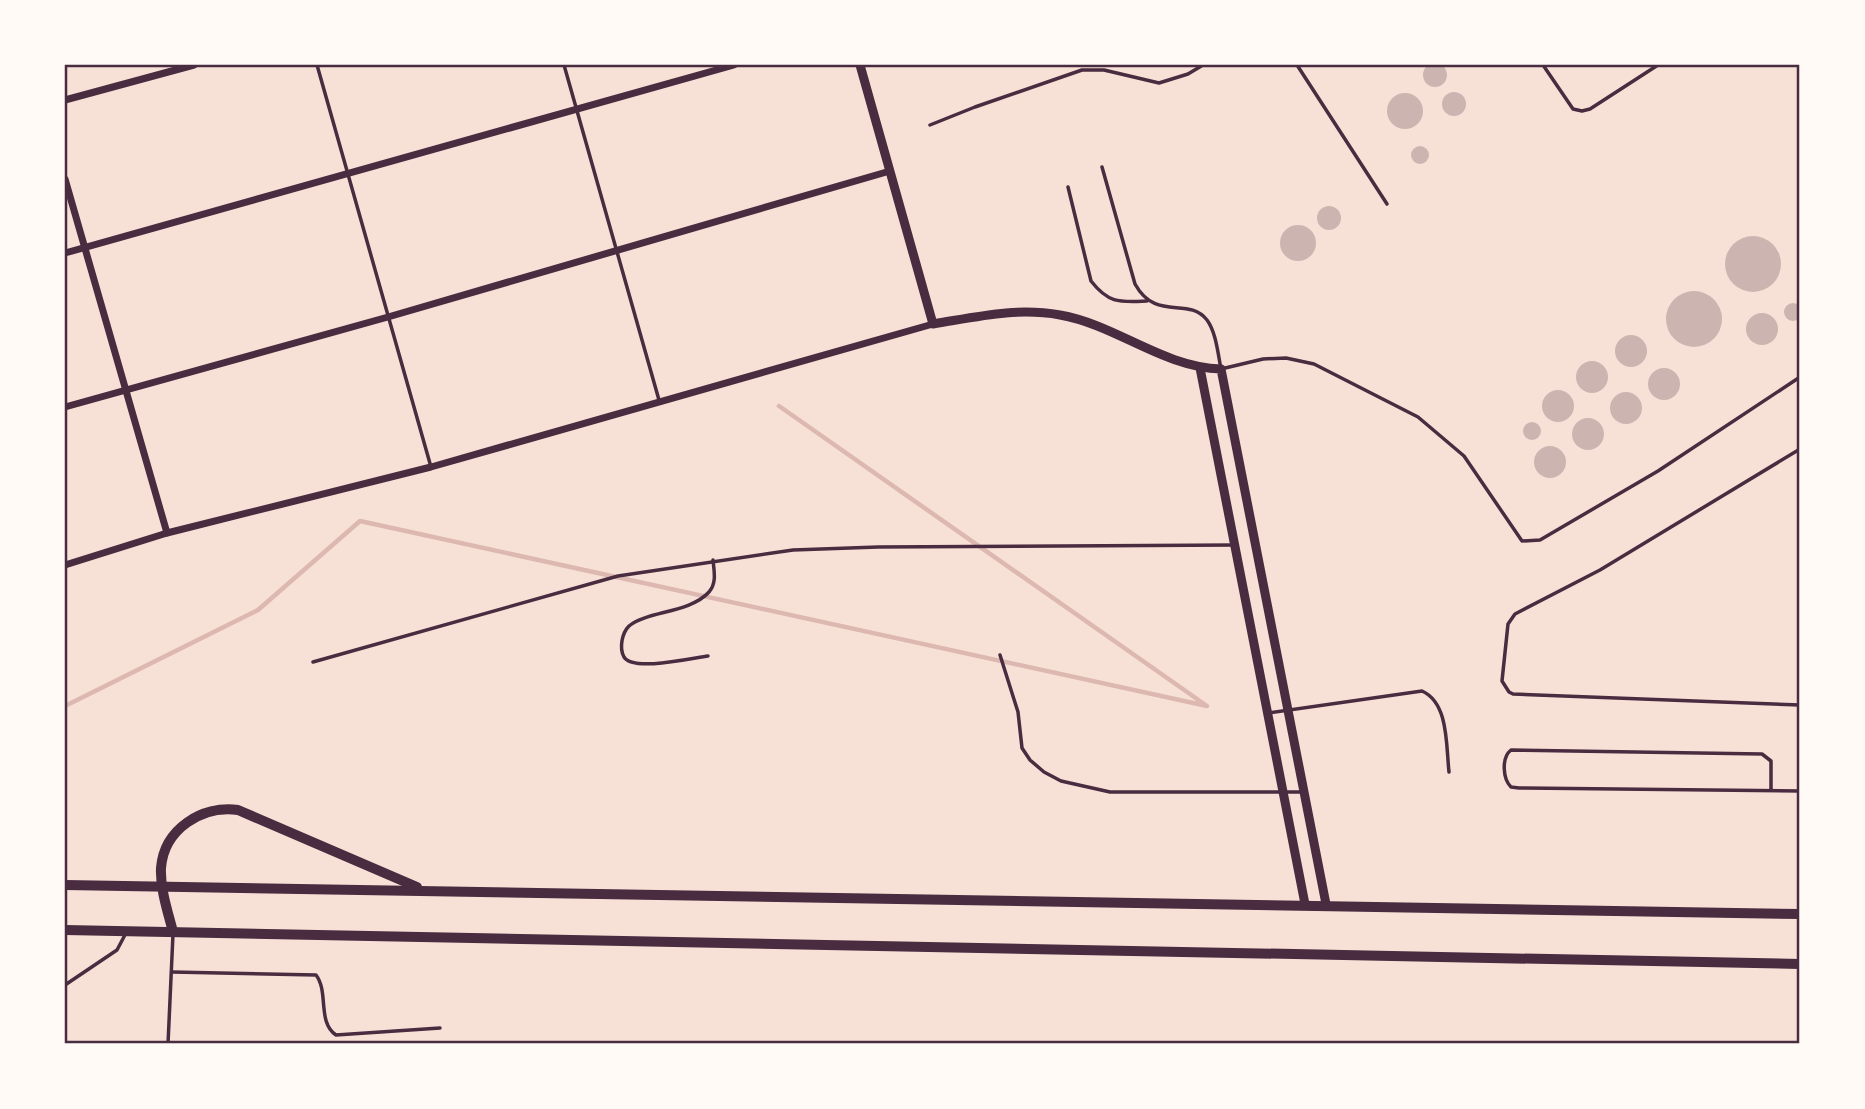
<svg xmlns="http://www.w3.org/2000/svg" width="1865" height="1109" font-family="Jost,sans-serif">
<style>
.lines{fill:none;stroke-linecap:round;stroke-linejoin:round}
.stream{stroke:#dcb8b0;stroke-width:4.5}
.building{fill:#ccb4b1}
.service{stroke:#4a2c40;stroke-width:3.5}
.minor{stroke:#4a2c40;stroke-width:7}
.tertiary{stroke:#4a2c40;stroke-width:9}
.trunk{stroke:#4a2c40;stroke-width:10}
.neatline{fill:none;stroke:#4a2c40;stroke-width:2.5}
</style>
<rect width="100%" height="100%" fill="#f7e1d7"/>
<g class="lines">
<polyline class="stream" points="65,706 258,610 360,521 1207,706 779,406"/>
</g>
<g class="building">
<circle cx="1435" cy="75" r="12"/>
<circle cx="1454" cy="104" r="12"/>
<circle cx="1405" cy="111" r="18"/>
<circle cx="1420" cy="155" r="9"/>
<circle cx="1329" cy="218" r="12"/>
<circle cx="1298" cy="243" r="18"/>
<circle cx="1753" cy="264" r="28"/>
<circle cx="1694" cy="319" r="28"/>
<circle cx="1793" cy="312" r="9"/>
<circle cx="1762" cy="329" r="16"/>
<circle cx="1631" cy="351" r="16"/>
<circle cx="1592" cy="377" r="16"/>
<circle cx="1664" cy="384" r="16"/>
<circle cx="1558" cy="406" r="16"/>
<circle cx="1626" cy="408" r="16"/>
<circle cx="1588" cy="434" r="16"/>
<circle cx="1532" cy="431" r="9"/>
<circle cx="1550" cy="462" r="16"/>
</g>
<g class="lines">
<g class="service">
<polyline points="317,65 431,467"/>
<polyline points="564,65 659,400"/>
<polyline points="1297,65 1387,204"/>
<polyline points="1543,65 1573,109 1582,111 1590,109 1658,65"/>
<polyline points="930,125 975,107 1082,70 1104,70 1159,83 1188,74 1203,65"/>
<path d="M1102,167L1135,284C1156,322 1188,296 1207,320C1216,332 1218,354 1221,369L1263,359L1286,358L1314,364L1418,417L1464,456L1522,541L1540,540L1658,471L1800,377"/>
<path d="M1068,187L1091,281C1109,304 1120,302 1147,301"/>
<polyline points="1800,449 1600,570 1515,614 1508,624 1502,681 1509,692 1513,694 1800,705"/>
<polyline points="1000,655 1018,712 1022,748 1030,760 1044,772 1061,781 1110,792 1303,792"/>
<path d="M708,656C692,658 633,672 624,657C619,648 622,633 629,626C647,611 690,613 709,592C717,583 714,571 713,560"/>
<polyline points="313,662 618,576 793,550 878,547 1235,545"/>
<path d="M1268,713L1422,691C1449,703 1446,746 1449,772"/>
<path d="M1771,789V761L1762,754L1511,750C1501,758 1503,779 1511,787L1519,788L1800,791"/>
<path d="M172,972L316,975C329,992 317,1022 336,1035L440,1028"/>
<polyline points="65,985 117,950 126,933"/>
<polyline points="168,1044 173,934"/>
</g>
<g class="minor">
<polyline points="65,100 194,65"/>
<polyline points="65,179 167,533"/>
<polyline points="65,253 734,65"/>
<polyline points="65,407 388,317 890,171"/>
<polyline points="65,565 167,533 431,467 933,324"/>
</g>
<g class="tertiary">
<path d="M860,65L933,324C976,317 1016,307 1060,315C1117,325 1162,367 1221,369L1326,904"/>
<polyline points="1200,368 1305,904"/>
</g>
<g class="trunk">
<polyline points="65,885 1800,914"/>
<polyline points="65,930 1800,964"/>
<path d="M173,932C168,912 160,889 161,868C164,829 202,805 238,810L417,887"/>
</g>
</g>
<rect width="1865" height="1109" fill="none" stroke="#fffaf5" stroke-width="133"/>
<rect x="66" y="66" width="1732" height="976" class="neatline"/>
</svg>
